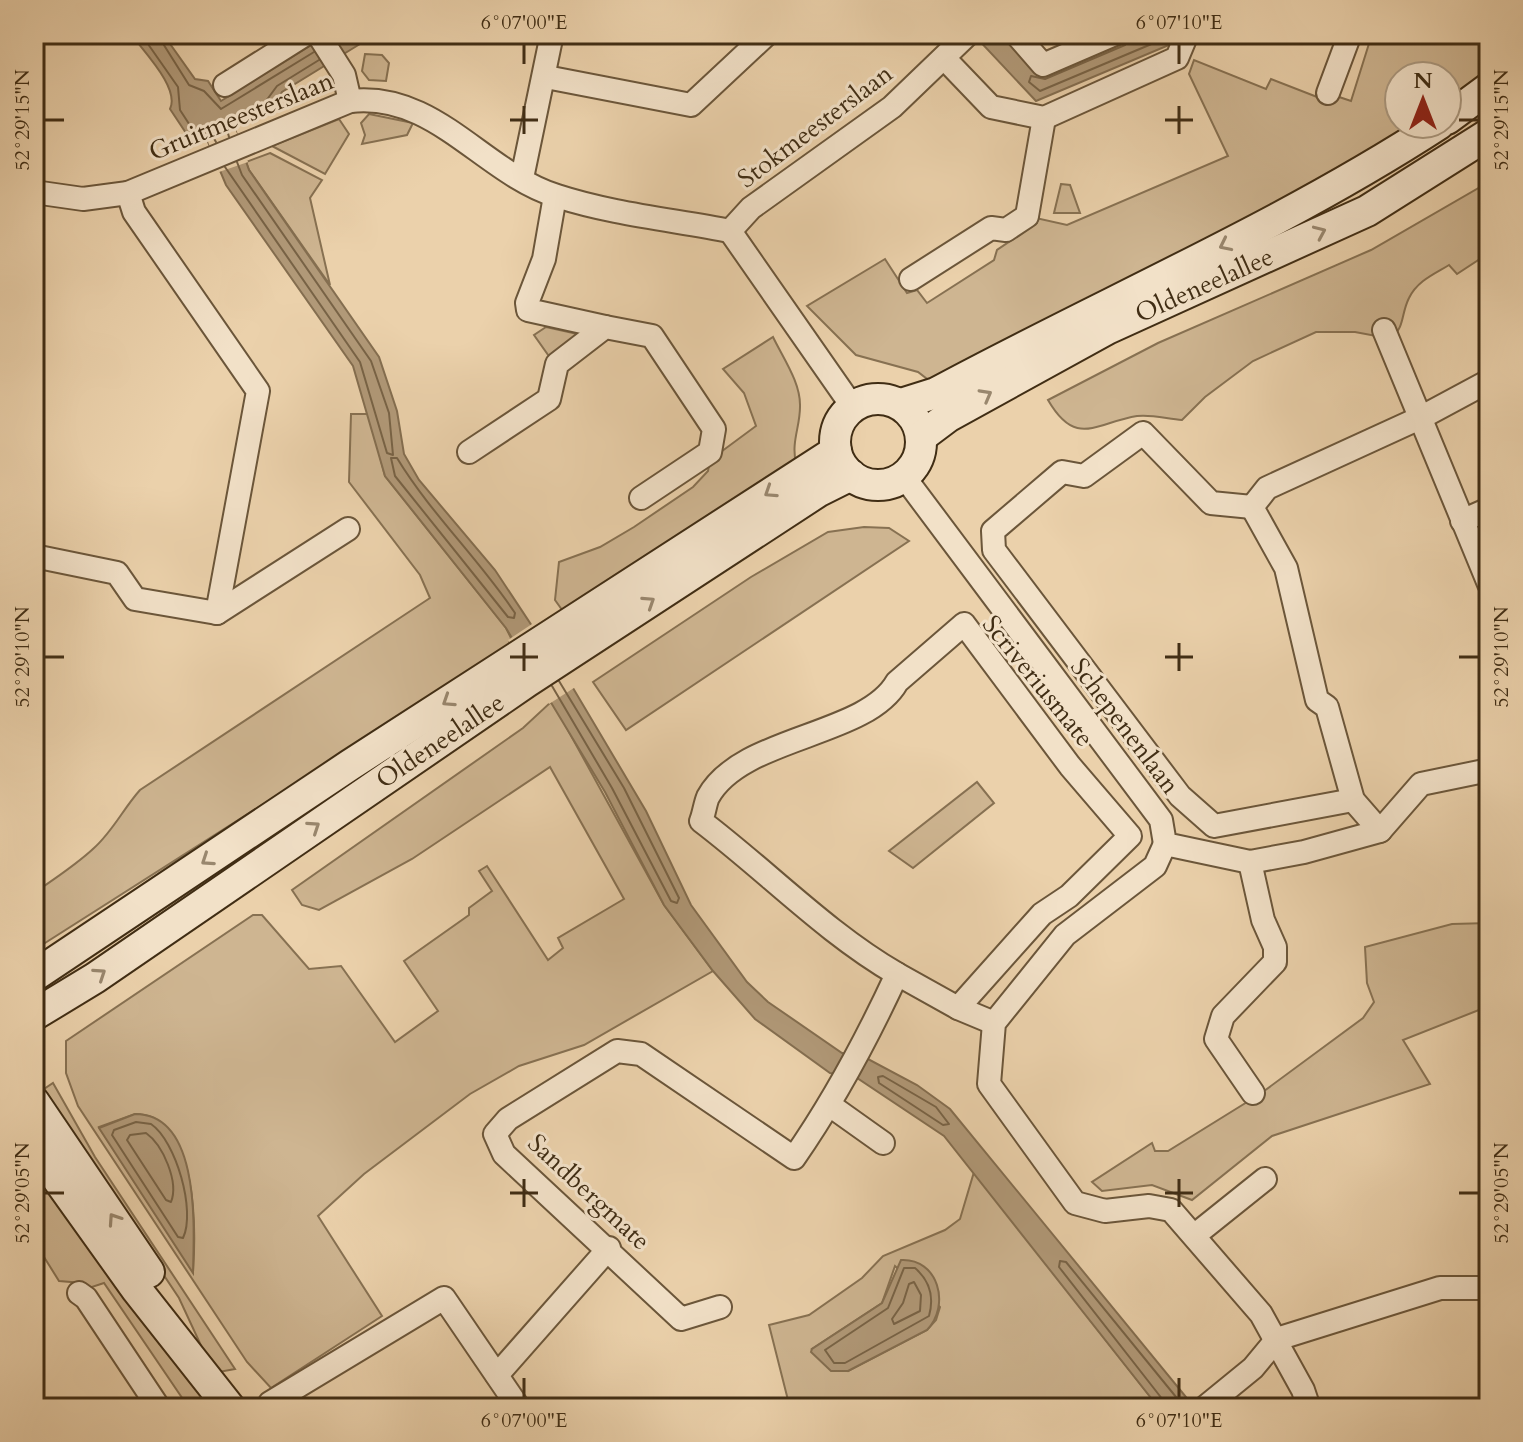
<svg xmlns="http://www.w3.org/2000/svg" width="1523" height="1442" font-family="Cardo,serif">
<style>
.green{fill:#ceb591;stroke:#877152;stroke-width:2;fill-rule:evenodd}
.water{fill:#b19978;stroke:#846e50;stroke-width:2}
.pier{fill:#ebd1ab}
.lines{fill:none;stroke-linecap:round;stroke-linejoin:round}
.shore{stroke:#786346;stroke-width:2}
.street-casing{stroke:#6b563a;stroke-width:26}
.secondary-casing{stroke:#402d14;stroke-width:34}
.street{stroke:#f2e1c8;stroke-width:22}
.secondary{stroke:#f2e1c8;stroke-width:30}
.oneway{stroke:#99876e}
.ticks{fill:none;stroke:#402d14;stroke-width:3}
.labels{text-anchor:middle;dominant-baseline:central;stroke-width:6;stroke-linejoin:round;paint-order:stroke}
.street-label{font-size:26px;fill:#402d14;stroke:#f2e1c8}
.neatline{fill:none;stroke:#402d14;stroke-width:3}
.ticks-label{font-size:20px;text-anchor:middle;fill:#402d14}
</style>
<rect width="100%" height="100%" fill="#ebd1ab"/>
<filter id="stains"><feTurbulence type="fractalNoise" baseFrequency=".0025" numOctaves="4"/><feColorMatrix values="0 0 0 0 .2 0 0 0 0 .09 0 0 0 0 .02 0 0 0 .5 -.17"/></filter>
<radialGradient id="worn" r=".72"><stop offset=".6" stop-color="#630" stop-opacity="0"/><stop offset="1" stop-color="#630" stop-opacity=".3"/></radialGradient>
<g class="green">
<polygon points="1372,34 1403,37 1406,34 1489,34 1489,78 1447,109 1447,76 1399,76 1399,124 1423,124 935,385 918,372 856,355 807,306 885,259 907,293 917,290 927,303 994,260 997,250 1037,223 1036,218 1067,225 1228,156 1189,74 1194,60 1266,89 1271,79 1330,102 1336,96 1351,101"/>
<polygon points="365,54 382,55 389,63 386,81 369,80 362,71"/>
<polygon points="369,114 413,123 407,135 362,144 365,135 361,123"/>
<polygon points="339,119 349,134 325,174 272,146"/>
<polygon points="270,153 322,180 310,198 330,285 249,170 246,162"/>
<path d="M1489,182V253L1457,274L1449,265C1434,274 1417,281 1409,298C1401,314 1405,325 1392,339L1355,332H1316L1253,361L1205,397L1182,420C1168,419 1151,414 1137,416C1095,423 1076,448 1048,400L1158,343L1371,250Z"/>
<polygon points="1061,184 1070,185 1080,213 1054,213"/>
<polygon points="546,327 582,335 551,359 534,335"/>
<path d="M773,337C783,358 801,383 800,407C800,427 791,442 796,463L565,614L555,600L559,562L600,547L634,527L693,487L708,471L710,460L756,426L744,393L723,369Z"/>
<path d="M351,414H369L385,476L506,628L511,638L507,649L34,950V893C54,879 76,865 94,848C113,831 123,809 140,790L430,598L420,575L349,482Z"/>
<polygon points="864,527 889,528 909,541 626,730 593,682 751,577 828,532"/>
<path d="M552,701L664,905L713,971L584,1045L519,1066L470,1094L364,1174L318,1216L382,1316L271,1388L247,1362L78,1106L66,1073V1041L253,915H262L309,969L341,966L395,1042L438,1011L404,961L469,915V908L492,891L479,871L487,866L548,960L563,948L558,938L624,899L550,767L412,859L319,910L302,905L292,890L523,728ZM135,1114C198,1114 196,1229 193,1272L99,1127Z"/>
<polygon points="977,782 994,803 913,868 889,851"/>
<polygon points="1489,923 1489,1006 1403,1040 1430,1084 1272,1136 1192,1200 1152,1185 1102,1191 1092,1182 1152,1143 1155,1151 1168,1151 1260,1094 1363,1018 1374,1002 1367,983 1365,947 1452,924"/>
<polygon points="53,1083 95,1157 235,1369 219,1372 204,1352 179,1298 41,1091"/>
<polygon points="34,1157 207,1397 198,1403 201,1408 189,1408 104,1283 89,1288 83,1283 59,1281 34,1241"/>
<path d="M974,1172L1159,1408H790L769,1325L809,1315L862,1278L883,1256L945,1230L960,1219ZM895,1266L940,1307L936,1320L927,1330L848,1371L812,1349L882,1303Z"/>
</g>
<g class="water">
<path d="M131,34H163L195,79L208,81L221,101L329,34H362L360,44L282,92L271,111L234,126L249,170L379,357L397,411L404,454L419,480L495,570L573,688L646,811L691,905L747,982L768,1002L842,1053L868,1059L917,1085L950,1109L1195,1408H1159L944,1136L857,1078L830,1073L755,1019L713,971L664,905L605,792L506,628L385,476L353,366L226,185L206,137L192,142L170,109C180,88 144,52 131,34Z"/>
<polygon points="973,34 1006,34 1041,72 1130,34 1173,34 1169,45 1036,101"/>
<path d="M135,1114C201,1114 194,1228 193,1273L99,1128Z"/>
<path d="M901,1260C938,1258 951,1305 927,1330L848,1371H831L811,1352L812,1349L882,1303Z"/>
</g>
<g class="pier">
<polygon points="234,126 248,162 219,172 206,136"/>
<polygon points="535,622 577,686 549,704 508,640"/>
</g>
<g class="lines">
<g class="shore">
<polyline points="141,34 178,87 180,110 193,130 209,130 216,142"/>
<polyline points="157,34 189,85 204,91 221,109 314,52"/>
<polyline points="1130,34 1125,45 1045,79 1031,76 1029,82 1040,91 1161,40 1165,34"/>
<polyline points="229,137 226,126 230,119 263,105 277,86 319,60"/>
<polyline points="225,167 360,362 387,453 393,455 389,413 371,361 242,175 237,162"/>
<path d="M391,458H397C431,514 479,559 515,613L514,618L508,617L395,476Z"/>
<polyline points="552,686 612,788 671,901 677,903 679,898 624,788 559,681"/>
<polygon points="883,1076 936,1107 949,1124 943,1125 879,1083 878,1077"/>
<path d="M136,1122L151,1124C176,1141 196,1211 183,1238L178,1237L112,1135L114,1130Z"/>
<path d="M146,1133C163,1145 179,1182 171,1202L166,1200L127,1140L130,1135Z"/>
<path d="M904,1268H915C930,1281 934,1298 929,1316L845,1363H834L825,1350L888,1308Z"/>
<polygon points="914,1282 921,1295 920,1311 894,1324 892,1319 903,1303 909,1284"/>
<polyline points="1165,1408 1163,1400 1059,1267 1060,1261 1066,1262 1185,1408"/>
</g>
<g class="street-casing">
<g id="street">
<polyline points="318,34 344,75 350,101"/>
<polyline points="1016,34 1043,65 1115,34"/>
<polyline points="945,59 991,107 1044,118 1177,58 1187,34"/>
<polyline points="546,77 691,105 767,34"/>
<polyline points="225,85 306,34"/>
<polyline points="1328,93 1350,34"/>
<polyline points="522,178 552,34"/>
<path d="M34,192L83,199L128,193L350,101C435,91 483,173 557,196C612,214 674,220 730,231"/>
<polyline points="555,196 544,259 527,303 528,310 605,327"/>
<polyline points="730,231 751,208 892,107 968,34"/>
<polyline points="730,231 852,406"/>
<polyline points="911,279 991,228 1006,230 1027,216 1044,118"/>
<polyline points="1384,330 1489,584"/>
<polyline points="469,452 549,399 557,364 605,327 652,336 714,429 710,452 641,498"/>
<polyline points="905,478 1161,820 1165,844 1250,862 1304,852 1380,831 1421,784 1489,770"/>
<polyline points="1252,507 1211,503 1143,433 1084,476 1062,472 993,531 994,550 1180,796 1214,826 1353,800"/>
<polyline points="1462,521 1489,509"/>
<polyline points="34,556 117,573 135,599 217,613 258,391 134,212 128,193"/>
<polyline points="217,613 348,529"/>
<polyline points="1380,831 1353,800 1327,707 1317,700 1286,568 1252,507 1267,488 1422,417 1489,381"/>
<polyline points="1165,844 1155,866 1065,935 994,1023 989,1084 1075,1203 1105,1211 1149,1206 1171,1210 1261,1314 1303,1390 1309,1408"/>
<polyline points="1250,862 1263,920 1275,947 1275,962 1223,1016 1216,1039 1253,1093"/>
<polyline points="897,974 958,1008 994,1023"/>
<polyline points="831,1106 883,1143"/>
<polyline points="1195,1235 1265,1179"/>
<polyline points="79,1293 86,1298 159,1408"/>
<path d="M720,1307L681,1319L504,1154L495,1134L508,1119L617,1051L641,1054L794,1158C835,1099 867,1039 897,974C826,933 767,871 701,821C704,814 705,804 708,797C741,736 866,737 897,682L964,624L1070,766L1130,836L1069,896L1042,914L958,1008"/>
<polyline points="1277,1339 1440,1288 1489,1288"/>
<polyline points="497,1375 609,1248"/>
<polyline points="273,1408 270,1403 444,1298 519,1408"/>
<polyline points="1204,1408 1253,1368 1277,1339"/>
</g>
</g>
<g class="secondary-casing">
<g id="secondary">
<polyline points="1447,119 1489,88"/>
<circle cx="878" cy="442" r="43"/>
<path d="M901,404L936,393C1103,303 1279,228 1439,124"/>
<polyline points="921,437 949,416 1107,329 1367,211 1489,134"/>
<polyline points="34,976 350,765 836,451"/>
<polyline points="34,1015 95,978 528,681 819,491 851,475"/>
<polyline points="34,1102 149,1272"/>
<polyline points="34,1146 137,1290 230,1408"/>
</g>
</g>
<use href="#street" class="street"/>
<use href="#secondary" class="secondary"/>
</g>
<defs><path id="oneway-chevron" d="M-2-3.5L2.5 0L-2 3.5" fill="none" stroke-width="1.6" stroke-linecap="round" stroke-linejoin="round" transform="scale(2)"/></defs>
<g class="oneway">
<use href="#oneway-chevron" transform="translate(1320 232) rotate(-24)"/>
<use href="#oneway-chevron" transform="translate(1225 245) rotate(154)"/>
<use href="#oneway-chevron" transform="translate(986 395) rotate(-29)"/>
<use href="#oneway-chevron" transform="translate(770 492) rotate(147)"/>
<use href="#oneway-chevron" transform="translate(649 602) rotate(-33)"/>
<use href="#oneway-chevron" transform="translate(448 701) rotate(147)"/>
<use href="#oneway-chevron" transform="translate(314 827) rotate(-34)"/>
<use href="#oneway-chevron" transform="translate(207 860) rotate(146)"/>
<use href="#oneway-chevron" transform="translate(100 974) rotate(-34)"/>
<use href="#oneway-chevron" transform="translate(114 1219) rotate(-124)"/>
</g>
<path class="ticks" d="M524,44V64M1179,44V64M524,106V134M1179,106V134M44,120H64M510,120H538M1165,120H1193M1459,120H1479M524,643V671M1179,643V671M44,657H64M510,657H538M1165,657H1193M1459,657H1479M524,1179V1207M1179,1179V1207M44,1193H64M510,1193H538M1165,1193H1193M1459,1193H1479M524,1378V1398M1179,1378V1398"/>
<g class="labels">
<g class="street-label">
<text transform="translate(241 116) rotate(-22)">Gruitmeesterslaan</text>
<text transform="translate(815 126) rotate(-37)">Stokmeesterslaan</text>
<text transform="translate(1204 285) rotate(-24)">Oldeneelallee</text>
<text transform="translate(1038 681) rotate(51)">Scriveriusmate</text>
<text transform="translate(1125 726) rotate(53)">Schepenenlaan</text>
<text transform="translate(440 741) rotate(-34)">Oldeneelallee</text>
<text transform="translate(589 1192) rotate(43)">Sandbergmate</text>
</g>
</g>
<rect width="1523" height="1442" fill="none" stroke="#ebd1ab" stroke-width="88"/>
<g transform="translate(1423 100)"><circle r="38" fill="#f2e1c8" stroke="#ab9980" stroke-width="2"/>
<path d="M0-6L14 30L0 20L-14 30Z" fill="#8f2418"/>
<text y="-12" font-size="22" font-weight="bold" text-anchor="middle" fill="#402d14">N</text>
</g>
<rect x="44" y="44" width="1435" height="1354" class="neatline"/>
<g class="ticks-label">
<text x="524" y="29">6°07'00"E</text>
<text x="1179" y="29">6°07'10"E</text>
<text transform="translate(22 120) rotate(-90)" y="7">52°29'15"N</text>
<text transform="translate(1501 120) rotate(-90)" y="7">52°29'15"N</text>
<text transform="translate(22 657) rotate(-90)" y="7">52°29'10"N</text>
<text transform="translate(1501 657) rotate(-90)" y="7">52°29'10"N</text>
<text transform="translate(22 1193) rotate(-90)" y="7">52°29'05"N</text>
<text transform="translate(1501 1193) rotate(-90)" y="7">52°29'05"N</text>
<text x="524" y="1427">6°07'00"E</text>
<text x="1179" y="1427">6°07'10"E</text>
</g>
<rect width="100%" height="100%" filter="url(#stains)"/>
<rect width="100%" height="100%" fill="url(#worn)"/>
</svg>
